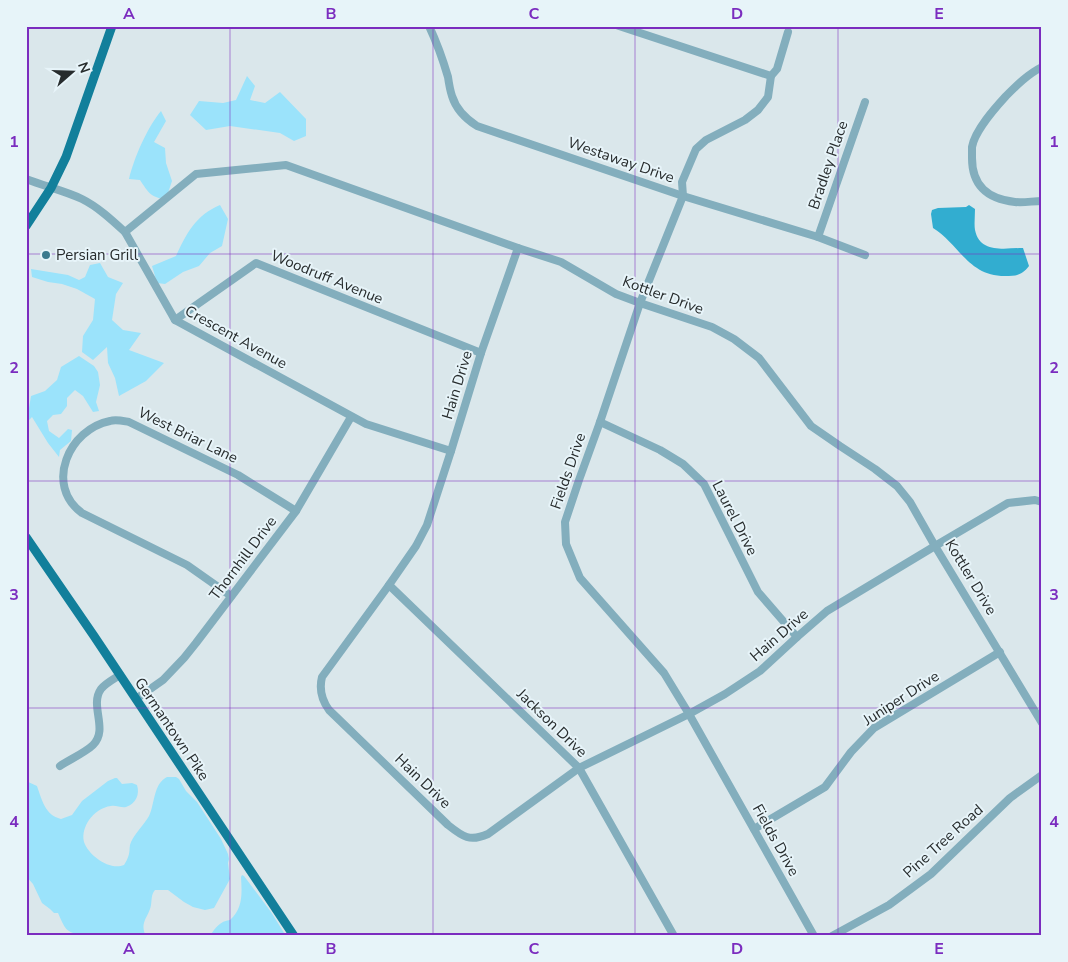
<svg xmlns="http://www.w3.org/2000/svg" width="1068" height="962" font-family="'Nunito Sans',sans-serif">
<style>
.green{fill:#9be3fb}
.water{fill:#32add0}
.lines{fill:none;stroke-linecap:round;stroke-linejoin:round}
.minor{stroke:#83aebd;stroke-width:8}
.major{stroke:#127f9b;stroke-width:9}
.grid{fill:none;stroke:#7b2cbf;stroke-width:1;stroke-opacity:0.55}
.poi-dot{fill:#3b7a8e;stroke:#e7f4f9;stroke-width:2}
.labels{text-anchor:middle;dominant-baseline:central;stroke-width:4;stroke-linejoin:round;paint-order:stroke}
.street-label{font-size:15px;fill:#272c2d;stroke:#e7f4f9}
.poi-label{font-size:15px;fill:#272c2d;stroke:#e7f4f9;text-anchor:start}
.neatline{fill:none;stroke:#7b2cbf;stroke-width:2}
.grid-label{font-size:16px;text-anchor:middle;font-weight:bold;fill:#7b2cbf}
</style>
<rect width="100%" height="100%" fill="#dae7eb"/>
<g class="green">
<polygon points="247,76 255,86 250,100 265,103 280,92 306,119 306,136 294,141 280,133 230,126 206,130 190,115 199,101 223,103 236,100"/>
<path d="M161,111L166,121L154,142L165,148L166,163L172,181L166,199C151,198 148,192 140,180L129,179C134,158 147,128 161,111Z"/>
<path d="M220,205L228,219L222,246L210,253L199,266L183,272L165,284L157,283L152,266L176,256C186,234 196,215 220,205Z"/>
<polygon points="100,263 108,277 123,283 116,294 112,320 123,330 141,333 129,350 164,363 146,381 119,396 115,378 108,363 107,347 93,360 82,352 83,336 93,320 95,299 77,289 62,284 48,282 32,277 31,269 68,275 79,280 85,277 90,265"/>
<polygon points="79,356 94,366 98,372 100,385 96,402 99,411 93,412 83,396 75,390 67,398 67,406 61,414 53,415 47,421 49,431 59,438 68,429 72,430 71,441 60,450 59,457 48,443 32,417 26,423 26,411 29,408 31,396 45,391 57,380 61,367"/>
<path d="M167,777H176L179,779L186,791L197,802L221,839L228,854L229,859L228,863L230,879L214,908L205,910L193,907L184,902L168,890H155C151,895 152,899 151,905C149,917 139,922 146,936H84L83,935C65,933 65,928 58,913H54L50,909L42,903L33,884L26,876V781L37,786C42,800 45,815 61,819L72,815L82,801L108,781L115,778H117L122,784L132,783L137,785C140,794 136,804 126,807C121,808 116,805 111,806C102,807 94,813 89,820C85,826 82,834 84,842C89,856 110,871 124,865C126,862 128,858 129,854C130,850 129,846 131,842C135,833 144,825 149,816C155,804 153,784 167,777Z"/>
<path d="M242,875L244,876L271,912L286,936H210C215,928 220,921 230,920C243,908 242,894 241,877Z"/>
</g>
<path class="water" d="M969,205L975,209C975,216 974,224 975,230C980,254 1005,248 1023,248L1029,266C1022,275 1017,276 1005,276C968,276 960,245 933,228L931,214L932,210L938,208L966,207Z"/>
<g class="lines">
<g class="minor">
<path d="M429,26C437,43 443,60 448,77C449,84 450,90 452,96C456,109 466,119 477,126L683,196L818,237L865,255"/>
<polyline points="619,26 771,76"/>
<polyline points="788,32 777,69 771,76 768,97 758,110 745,120 706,140 696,149 682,182 683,196 640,303 600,422 579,480 565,522 566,544 580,578 664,673 689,714 814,936"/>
<path d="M1042,67C1028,74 1017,85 1006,96C995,108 975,130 972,147C972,150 972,155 972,158C972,186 988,199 1015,202C1024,203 1033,201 1042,201"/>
<path d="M26,179C44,186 65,191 82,199C98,207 112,220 125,232L175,320L366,424L451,451"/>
<polyline points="125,232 196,174 286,165 518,248 561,262 616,294 640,303 712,327 734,339 759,358 811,426 840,446 875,469 897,486 910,502 935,546 1042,723"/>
<polyline points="818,237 865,102"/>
<path d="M518,248L481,353L451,451L427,525L416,546L389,585L322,677C319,689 321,699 329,710L448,825C463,837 470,842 488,834L579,768L689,714L725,694L760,671L797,637L827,611L935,546L1008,503L1035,500L1042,502"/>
<polyline points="175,320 256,263 481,353"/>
<polyline points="600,422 660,450 683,464 704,484 758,592 797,637"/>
<polyline points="389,585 579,768 674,936"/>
<path d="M231,596L187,565L82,513C44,485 69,429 110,421C116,419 123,421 129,422L238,475L296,511"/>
<polyline points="136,699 163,680 184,658 196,643 296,511 351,417"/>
<path d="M60,766C69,760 86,752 93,745C109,729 89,706 101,689C106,683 114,679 120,675"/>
<polyline points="754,829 825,787 851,752 874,728 1000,652"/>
<polyline points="832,936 889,905 931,874 1010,798 1042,775"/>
</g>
<g class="major">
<polyline points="26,226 51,188 66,157 112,26"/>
<polyline points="26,537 94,636 294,936"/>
</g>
</g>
<path class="grid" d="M230,26V936M433,26V936M635,26V936M838,26V936M26,254H1042M26,481H1042M26,708H1042"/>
<circle class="poi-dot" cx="46" cy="255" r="5"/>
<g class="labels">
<g class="street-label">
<text transform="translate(621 160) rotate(19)">Westaway Drive</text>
<text transform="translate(828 165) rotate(-71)">Bradley Place</text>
<text transform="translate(327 277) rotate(22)">Woodruff Avenue</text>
<text transform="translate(663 295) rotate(20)">Kottler Drive</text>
<text transform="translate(236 337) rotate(29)">Crescent Avenue</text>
<text transform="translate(457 385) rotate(-73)">Hain Drive</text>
<text transform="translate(188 435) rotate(26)">West Briar Lane</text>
<text transform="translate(568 471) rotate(-71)">Fields Drive</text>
<text transform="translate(735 518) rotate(63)">Laurel Drive</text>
<text transform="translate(243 558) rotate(-53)">Thornhill Drive</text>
<text transform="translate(971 577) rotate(59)">Kottler Drive</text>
<text transform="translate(779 635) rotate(-41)">Hain Drive</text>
<text transform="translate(901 698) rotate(-33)">Juniper Drive</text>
<text transform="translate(552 723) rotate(44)">Jackson Drive</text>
<text transform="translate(172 729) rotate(56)">Germantown Pike</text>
<text transform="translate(423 781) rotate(44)">Hain Drive</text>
<text transform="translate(776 840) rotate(61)">Fields Drive</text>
<text transform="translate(943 841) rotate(-42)">Pine Tree Road</text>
</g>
<g class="poi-label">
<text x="56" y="255">Persian Grill</text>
</g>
</g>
<rect width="1068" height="962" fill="none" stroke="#e7f4f9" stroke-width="55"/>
<g transform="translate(72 72) rotate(70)" stroke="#e7f4f9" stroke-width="4" paint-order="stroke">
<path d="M0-4L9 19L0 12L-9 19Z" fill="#272c2d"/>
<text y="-8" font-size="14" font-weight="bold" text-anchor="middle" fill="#272c2d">N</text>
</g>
<rect x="28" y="28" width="1012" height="906" class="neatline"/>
<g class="grid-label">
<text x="129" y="19">A</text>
<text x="331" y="19">B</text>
<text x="534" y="19">C</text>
<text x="737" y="19">D</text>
<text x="939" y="19">E</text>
<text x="14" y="147">1</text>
<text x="1054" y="147">1</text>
<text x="14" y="373">2</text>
<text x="1054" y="373">2</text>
<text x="14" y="600">3</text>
<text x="1054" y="600">3</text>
<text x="14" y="827">4</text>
<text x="1054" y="827">4</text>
<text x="129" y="954">A</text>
<text x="331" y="954">B</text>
<text x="534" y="954">C</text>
<text x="737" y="954">D</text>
<text x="939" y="954">E</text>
</g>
</svg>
